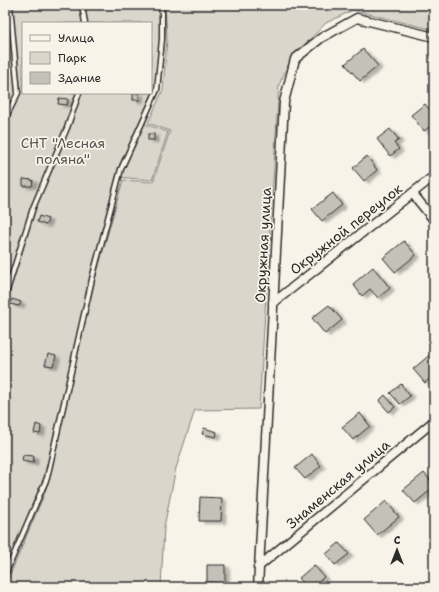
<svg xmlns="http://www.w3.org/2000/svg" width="439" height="592" font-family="'Shantell Sans',sans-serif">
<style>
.green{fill:#dad6cc;stroke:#82807c;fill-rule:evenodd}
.building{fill:#c4c1b9;stroke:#2b2b2b;filter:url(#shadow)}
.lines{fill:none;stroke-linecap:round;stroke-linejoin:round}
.lane-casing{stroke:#2b2b2b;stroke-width:7}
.street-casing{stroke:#2b2b2b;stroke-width:11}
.lane{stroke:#f7f3e8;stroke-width:4}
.street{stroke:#f7f3e8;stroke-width:8}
.labels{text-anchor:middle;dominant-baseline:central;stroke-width:3.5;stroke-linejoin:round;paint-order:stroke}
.park-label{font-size:14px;fill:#575653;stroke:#f7f3e8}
.street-label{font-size:14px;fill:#2b2b2b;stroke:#f7f3e8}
</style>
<defs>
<filter id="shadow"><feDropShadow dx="4.5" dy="2.5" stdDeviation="1" flood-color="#0004"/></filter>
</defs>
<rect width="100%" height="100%" fill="#f7f3e8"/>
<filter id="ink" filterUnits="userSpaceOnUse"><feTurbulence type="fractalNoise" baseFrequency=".025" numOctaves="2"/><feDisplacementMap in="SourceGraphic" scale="8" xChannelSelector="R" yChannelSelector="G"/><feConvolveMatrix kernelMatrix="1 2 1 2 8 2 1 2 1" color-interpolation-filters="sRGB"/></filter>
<g filter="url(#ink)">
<g class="green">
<path d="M5,5H164L165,12V39L160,90L145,124L168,132L152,180L116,177L91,275L44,478L5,569ZM23,23H151V93H23Z"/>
<polygon points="165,5 434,5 434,30 353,10 326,23 292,57 279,85 259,409 195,410 176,468 164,527 161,587 5,587 43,497 50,476 95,279 123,180 153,182 170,131 148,123 163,90 167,38"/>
</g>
<g class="building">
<polygon points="363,49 378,66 360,81 345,64"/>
<rect x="133" y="93" width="6" height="7"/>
<polygon points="59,98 68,99 67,105 58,104"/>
<polygon points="425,104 434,115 434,123 424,131 411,115"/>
<polygon points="390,129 399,140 394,143 399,149 390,156 377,139"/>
<rect x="148" y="134" width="6" height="6"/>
<polygon points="367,156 377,170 364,181 353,168"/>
<polygon points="23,179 33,180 32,186 23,186"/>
<polygon points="333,193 342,205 322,221 312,209"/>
<polygon points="39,216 48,219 46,225 37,222"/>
<polygon points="404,241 416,255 395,272 383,258"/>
<polygon points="373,267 390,288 378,298 370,289 362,296 353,284"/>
<polygon points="12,299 21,302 19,306 10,304"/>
<polygon points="329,305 342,320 325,334 312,318"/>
<polygon points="432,353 434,355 434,375 425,383 413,369"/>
<polygon points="48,354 56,356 53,366 45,365"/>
<polygon points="401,384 410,396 400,404 390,393"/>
<polygon points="385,395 395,407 389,412 379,401"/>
<polygon points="360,413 370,426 353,440 342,427"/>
<polygon points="36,424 41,426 40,434 34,433"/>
<polygon points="204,428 217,432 216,437 202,434"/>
<polygon points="312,454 321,466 305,479 295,468"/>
<polygon points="23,455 34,456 33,463 22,461"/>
<polygon points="424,473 434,485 434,487 415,503 403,490"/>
<polygon points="200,497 222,498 221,521 199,521"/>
<polygon points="386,501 399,517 377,535 364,520"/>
<polygon points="339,543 349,554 335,565 326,554"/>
<polygon points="207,565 225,565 225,583 207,582"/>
<polygon points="314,565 324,577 313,587 307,587 299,578"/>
</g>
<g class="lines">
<g class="lane-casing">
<g id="lane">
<polyline points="82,5 85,23"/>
<polyline points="5,119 18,93 10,5"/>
<polyline points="5,297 33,208 67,128 79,93"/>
<polyline points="5,575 47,478 92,279 121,169 157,90 162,39 162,13 160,5"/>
</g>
</g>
<g class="street-casing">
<g id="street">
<polyline points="413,194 434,220"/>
<polyline points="273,303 434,176"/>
<polyline points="258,567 434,421"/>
<polyline points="258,587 284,102 295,59 321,38 357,18 434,37"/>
</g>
</g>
<use href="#lane" class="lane"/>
<use href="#street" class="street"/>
</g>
</g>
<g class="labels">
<g class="park-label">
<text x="63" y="143">СНТ "Лесная<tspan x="63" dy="16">поляна"</tspan></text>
</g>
<g class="street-label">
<text transform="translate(346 229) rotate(-38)">Окружной переулок</text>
<text transform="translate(263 245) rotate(-87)">Окружная улица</text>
<text transform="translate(338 484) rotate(-40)">Знаменская улица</text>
</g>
</g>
<rect width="439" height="592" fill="none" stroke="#f7f3e8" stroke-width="20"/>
<rect x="10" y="10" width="419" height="572" fill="none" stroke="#2b2b2b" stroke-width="1.5" filter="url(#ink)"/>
<rect x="22" y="22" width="130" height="72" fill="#f7f3e8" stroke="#a5a39c"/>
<rect x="30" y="35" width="20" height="6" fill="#f7f3e8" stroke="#a5a39c"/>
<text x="58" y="42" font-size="12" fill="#2b2b2b">Улица</text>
<rect x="30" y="52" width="20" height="12" fill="#dad6cc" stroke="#a5a39c"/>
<text x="58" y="62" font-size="12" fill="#2b2b2b">Парк</text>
<rect x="30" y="72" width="20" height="12" fill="#c4c1b9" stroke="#a5a39c"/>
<text x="58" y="82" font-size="12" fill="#2b2b2b">Здание</text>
<g transform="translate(397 550)" stroke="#f7f3e8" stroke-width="3" paint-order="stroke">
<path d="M0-3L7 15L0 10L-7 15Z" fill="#2b2b2b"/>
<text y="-6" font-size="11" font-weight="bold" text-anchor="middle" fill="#2b2b2b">С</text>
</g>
</svg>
